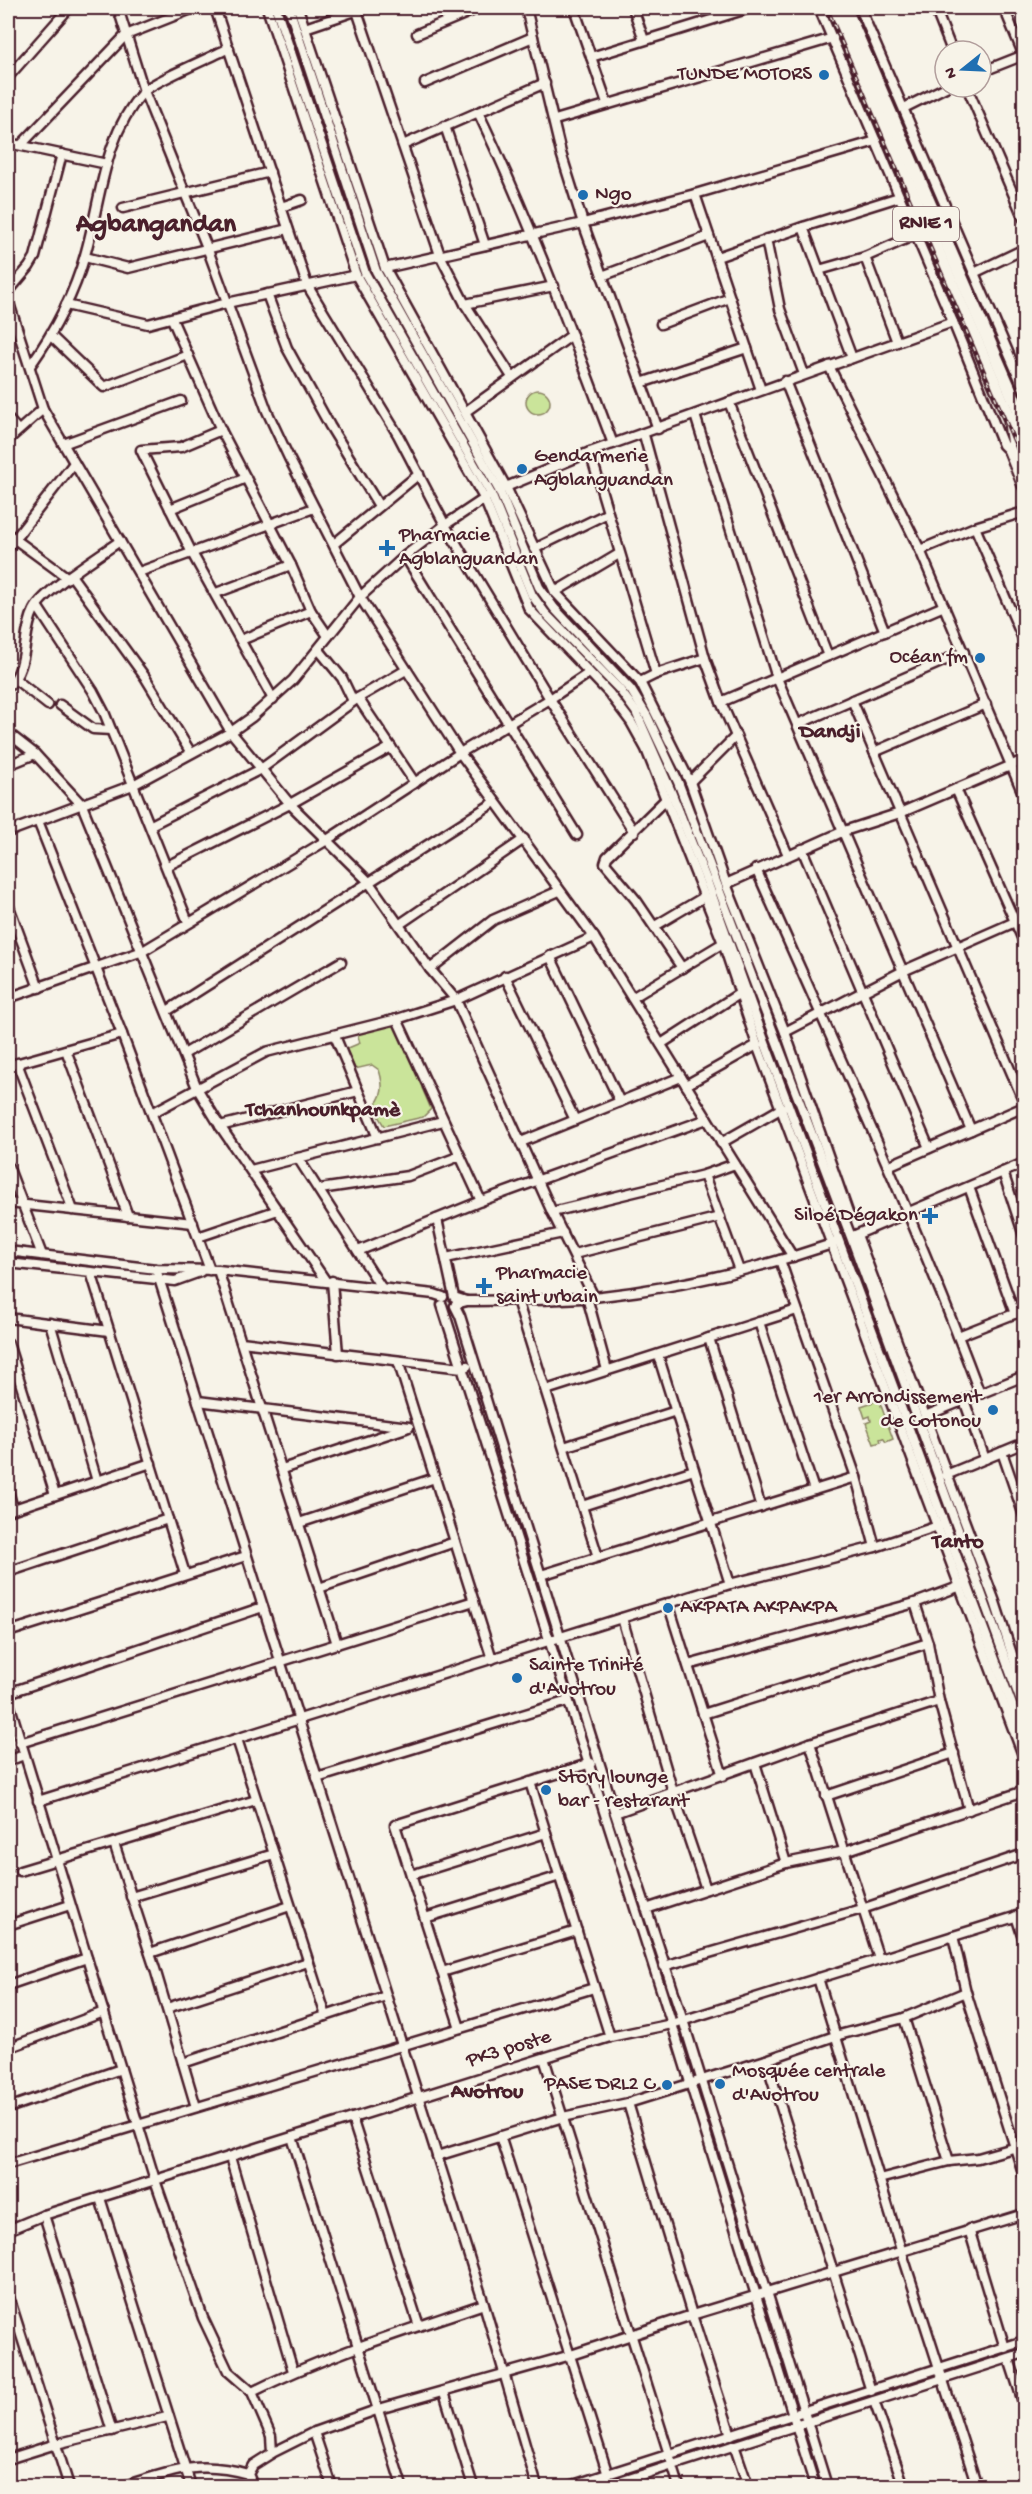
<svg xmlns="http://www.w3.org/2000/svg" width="1032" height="2494" font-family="'Gochi Hand',sans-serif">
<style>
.green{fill:#cae49a;stroke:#8a8262;stroke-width:1.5}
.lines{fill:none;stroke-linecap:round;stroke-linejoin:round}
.stream{stroke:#6e8d98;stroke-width:1.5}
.minor-casing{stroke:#4a1f2b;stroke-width:13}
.highway-casing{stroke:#4a1f2b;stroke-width:16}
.minor{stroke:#f7f3e8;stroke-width:8}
.highway{stroke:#f7f3e8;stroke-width:12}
.rail-casing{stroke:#4a1f2b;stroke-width:4}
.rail{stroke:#f7f3e8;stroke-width:1.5;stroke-dasharray:4.5;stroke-linecap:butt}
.poi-dot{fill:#1f6fb2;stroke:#f7f3e8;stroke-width:2}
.labels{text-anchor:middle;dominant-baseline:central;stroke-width:4.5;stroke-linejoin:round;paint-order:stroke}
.shield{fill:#f7f3e8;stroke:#7e5f64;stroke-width:1.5}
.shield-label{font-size:20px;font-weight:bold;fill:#4a1f2b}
.poi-label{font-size:21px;fill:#4a1f2b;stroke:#f7f3e8;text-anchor:start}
.street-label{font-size:21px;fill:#4a1f2b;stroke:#f7f3e8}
.neighbourhood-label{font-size:22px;font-weight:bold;fill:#4a1f2b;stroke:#f7f3e8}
.district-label{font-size:27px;font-weight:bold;fill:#4a1f2b;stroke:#f7f3e8}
</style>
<rect width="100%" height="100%" fill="#f7f3e8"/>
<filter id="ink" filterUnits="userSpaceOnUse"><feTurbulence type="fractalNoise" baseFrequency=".0167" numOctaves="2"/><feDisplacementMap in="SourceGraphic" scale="12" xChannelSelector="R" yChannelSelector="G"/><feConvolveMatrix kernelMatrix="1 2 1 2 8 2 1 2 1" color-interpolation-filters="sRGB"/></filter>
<g filter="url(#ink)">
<g class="green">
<circle cx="538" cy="402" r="12"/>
<path d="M393,1020L425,1086L422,1088L431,1109L423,1117L384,1126L377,1114H373L371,1108C384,1098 384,1085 379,1070L372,1065L355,1069L346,1049L360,1043L357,1033Z"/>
<polygon points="879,1400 893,1439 886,1442 883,1438 880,1439 881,1442 874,1444 866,1423 871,1421 870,1416 865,1418 861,1406"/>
</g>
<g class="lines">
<g class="stream">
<polyline points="8,1256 99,1266"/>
<polyline points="163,1274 175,1275"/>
<polyline points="555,2486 569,2482"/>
</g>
<g class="minor-casing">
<g id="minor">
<polyline points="118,8 144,91 208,250 267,411 289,458 360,597 460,753 594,937 793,1257"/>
<polyline points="215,8 307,285 398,435 445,525 550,699 589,673"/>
<polyline points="267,8 356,275 484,498 529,609 609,693 631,722 646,749 723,943 757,1045 1024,1758"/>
<polyline points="276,8 365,273 491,494 532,595 545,613 620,690 636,712 670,789 708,884 764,1040 1024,1737"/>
<polyline points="289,8 376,271 499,490 539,587 554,608 631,690 647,716 678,782 851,1237 1024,1710"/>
<polyline points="298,8 385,268 506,487 555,592 640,682 690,782 726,884 785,1032 849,1215"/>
<polyline points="356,8 440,255 465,304 512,377"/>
<polyline points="526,8 561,153 583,223 658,429"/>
<polyline points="574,8 607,103"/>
<polyline points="633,8 644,40"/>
<polyline points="819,8 953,322 1003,445 1011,453"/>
<polyline points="860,8 1024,389"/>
<polyline points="935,8 952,51"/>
<polyline points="1004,8 1024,56"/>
<polyline points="305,28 364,8"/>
<polyline points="417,34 479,8"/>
<polyline points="591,57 750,8"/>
<polyline points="981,72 1024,55"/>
<polyline points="8,77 69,8"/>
<polyline points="425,83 533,37"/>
<polyline points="967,87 1024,219"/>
<polyline points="904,108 946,87"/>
<path d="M478,112C530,220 571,332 613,444"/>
<polyline points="555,120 833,38"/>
<polyline points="445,126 485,245"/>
<polyline points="8,143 107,164"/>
<polyline points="21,145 126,35 194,8"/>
<polyline points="403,145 545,83"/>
<polyline points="695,194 761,390"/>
<polyline points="281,207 302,200"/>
<polyline points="123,208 270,172"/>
<polyline points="803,227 852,358"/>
<polyline points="766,239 780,309 804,374"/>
<polyline points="85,257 128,268 288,229"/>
<polyline points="717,257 803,227 899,197"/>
<polyline points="865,257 915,235"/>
<polyline points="385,268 583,223 695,194 876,141"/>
<polyline points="819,270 865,257 897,342"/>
<polyline points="974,273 1024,249"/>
<polyline points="602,276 709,236"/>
<polyline points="8,292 29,267 35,257 62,154"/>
<polyline points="267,294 287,348 330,426 379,506"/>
<polyline points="8,300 43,409 231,732 290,804 368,881 430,969 456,1000 552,1212 594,1297"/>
<polyline points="465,304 554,286"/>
<polyline points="66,305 148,324 227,303 356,275"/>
<polyline points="172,319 221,430 291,565 311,611 328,636"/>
<polyline points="661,324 730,298"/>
<polyline points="51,336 104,387 188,355"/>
<path d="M30,366C54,332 74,295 85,255C101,201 103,137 143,92C152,82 212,57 229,48"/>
<polyline points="829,366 920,550 1024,796"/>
<polyline points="785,381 885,632"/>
<polyline points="641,383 747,348"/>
<polyline points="729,402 828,656"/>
<polyline points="465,412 572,335"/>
<polyline points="695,415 777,678 971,1130"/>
<polyline points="8,419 18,430"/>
<polyline points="221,430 181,447 141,450 192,553 273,699"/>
<polyline points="644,435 705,658 721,702 788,855"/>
<polyline points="8,440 43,409"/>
<polyline points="63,444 181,401"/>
<polyline points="590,452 656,674"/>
<polyline points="501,489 590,452 953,322"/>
<polyline points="170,509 246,478"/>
<polyline points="975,527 1024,641"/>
<polyline points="8,534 68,578"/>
<polyline points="334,544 419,474"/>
<polyline points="8,548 74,463"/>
<polyline points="534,549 608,513"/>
<polyline points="920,550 975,527 1024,512"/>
<polyline points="405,556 577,835"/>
<polyline points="139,572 314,508"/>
<polyline points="71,575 145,677 191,753"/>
<polyline points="555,592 619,554"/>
<polyline points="216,593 291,565"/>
<polyline points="37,606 93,691 104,712 188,922"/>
<polyline points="241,640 311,611"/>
<polyline points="319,650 342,678 353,701"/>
<polyline points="15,679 48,705"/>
<polyline points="640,682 656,674 705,658"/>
<path d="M8,687C30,666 21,636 34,610C44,590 100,555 120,541"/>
<polyline points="358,698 415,783"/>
<polyline points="852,700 1024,1102"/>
<polyline points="721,702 944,606"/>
<polyline points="60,705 93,729 111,730"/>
<polyline points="798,724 964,652"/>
<polyline points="8,733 35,754 82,805 197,1088 220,1126 325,1280"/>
<polyline points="874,752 986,704"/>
<polyline points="8,765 35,754"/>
<polyline points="690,782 736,736"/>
<polyline points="956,789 1024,942"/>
<polyline points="666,799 607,857 605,863 636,900 682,968"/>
<polyline points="38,821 122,1034 210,1270"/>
<polyline points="151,825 261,769 358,698 406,670"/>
<polyline points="8,832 133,785 231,732 252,717 293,680 360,597 405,556 445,525 487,497"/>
<polyline points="802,849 929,1148"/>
<polyline points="167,866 290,804 391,747"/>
<path d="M756,869C833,1043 914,1216 980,1394"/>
<polyline points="726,884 844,831 900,813 1024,760"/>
<polyline points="8,904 39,988"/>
<polyline points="400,924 524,839"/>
<polyline points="655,926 704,897"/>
<polyline points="550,956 620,1102"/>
<polyline points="430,969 493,920 559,891"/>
<polyline points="505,976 575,1120"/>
<polyline points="8,998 143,951 327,840 460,753 550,699 634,832"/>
<polyline points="632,998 723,943"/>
<polyline points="167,1011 495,802"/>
<polyline points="397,1019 481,1201"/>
<polyline points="785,1032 903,971 1024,918"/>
<polyline points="335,1036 378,1138"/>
<polyline points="661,1044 740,993"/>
<polyline points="66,1050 128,1216"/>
<polyline points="184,1054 341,962"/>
<polyline points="17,1063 73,1210"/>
<polyline points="8,1066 122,1034"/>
<polyline points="686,1085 757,1045"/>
<polyline points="152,1113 266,1052 397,1019 456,1000 594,937"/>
<polyline points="220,1126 358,1091"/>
<polyline points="521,1142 681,1077"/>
<polyline points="721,1143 782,1108"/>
<polyline points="298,1158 381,1287"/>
<polyline points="8,1166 42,1255"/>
<polyline points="888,1166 1024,1107"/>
<polyline points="251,1170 443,1121"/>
<polyline points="1003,1172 1024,1236"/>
<polyline points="704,1175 739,1270"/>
<polyline points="969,1187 1015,1314"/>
<polyline points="320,1189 408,1176 460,1156"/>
<polyline points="8,1203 193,1223"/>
<polyline points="552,1212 704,1175 735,1164"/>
<polyline points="437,1219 454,1297 466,1301"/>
<polyline points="857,1235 995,1602 1024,1691"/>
<polyline points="853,1236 1024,1163"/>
<polyline points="198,1237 278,1210"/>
<polyline points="8,1251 156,1269 218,1270 434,1294 443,1297"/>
<polyline points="358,1251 481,1201 707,1119"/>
<polyline points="574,1254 720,1217"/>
<polyline points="446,1258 563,1233"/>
<polyline points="780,1260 856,1477 875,1547"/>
<polyline points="8,1263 175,1281 200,1272"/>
<polyline points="156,1269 484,2304 537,2486"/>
<polyline points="218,1270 337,1644"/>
<polyline points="91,1272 185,1574"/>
<polyline points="332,1281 338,1354"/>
<polyline points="587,1297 607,1370"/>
<polyline points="517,1300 598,1557"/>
<path d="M456,1304L467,1301C509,1300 552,1301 594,1297C677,1288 759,1269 838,1242"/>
<polyline points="442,1305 672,2024 815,2486"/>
<polyline points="455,1306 460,1316 615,1813 683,2020 827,2486"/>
<polyline points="8,1318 109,1331"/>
<polyline points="759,1322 814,1490"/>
<polyline points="50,1323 97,1481"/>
<polyline points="958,1336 1024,1310"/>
<polyline points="709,1338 761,1507"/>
<polyline points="241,1342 462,1368 467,1366"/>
<polyline points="8,1343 55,1495"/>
<polyline points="658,1355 730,1584"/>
<polyline points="398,1361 492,1659"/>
<polyline points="546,1390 797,1310"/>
<polyline points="964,1400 985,1459"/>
<polyline points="198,1401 409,1427"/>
<polyline points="925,1416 1024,1376"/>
<polyline points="564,1447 676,1411"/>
<polyline points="1002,1452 1024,1516"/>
<polyline points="282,1469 406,1428"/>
<polyline points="946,1475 1024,1443"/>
<polyline points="8,1490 13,1509"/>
<polyline points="582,1506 694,1470"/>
<polyline points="8,1511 151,1463"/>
<polyline points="299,1523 435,1478"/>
<polyline points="8,1572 168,1519"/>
<polyline points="541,1575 856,1477"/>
<polyline points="319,1588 455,1542"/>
<polyline points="668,1603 723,1776"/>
<polyline points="915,1603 928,1643 939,1701 969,1810"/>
<polyline points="622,1618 673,1792 706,1889"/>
<polyline points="8,1632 246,1556"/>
<polyline points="688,1665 915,1603 961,1586"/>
<polyline points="8,1693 263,1607"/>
<polyline points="8,1700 155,2180 203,2318 228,2371 252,2392 271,2436 272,2453 253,2465 248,2474 253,2486"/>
<polyline points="703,1714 928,1643"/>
<polyline points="237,1739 326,2016"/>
<polyline points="20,1743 474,1601"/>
<polyline points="810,1743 879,1959"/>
<polyline points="8,1761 24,1755"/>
<polyline points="755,1763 786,1863"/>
<polyline points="317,1778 568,1701"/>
<polyline points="530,1782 610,2037"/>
<polyline points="826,1796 954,1753"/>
<polyline points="38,1801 730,1584 875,1547 938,1526"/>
<polyline points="615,1813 810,1743 939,1701"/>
<polyline points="114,1843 155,1969 196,2107"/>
<polyline points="20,1871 256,1800"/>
<polyline points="411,1875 546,1833"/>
<polyline points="131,1897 274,1854"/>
<polyline points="646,1909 786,1863 845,1851 1024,1791"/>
<polyline points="8,1914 11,1924"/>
<polyline points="1016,1916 1024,1941"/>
<polyline points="425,1918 560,1876"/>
<polyline points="8,1925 70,1905"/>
<polyline points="953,1936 966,1992 1024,2176"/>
<polyline points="150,1953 290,1906"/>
<polyline points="664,1966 862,1909 1024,1854"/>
<polyline points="442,1972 577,1931"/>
<polyline points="818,1978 902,2253 977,2486"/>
<polyline points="8,1985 87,1958"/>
<polyline points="167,2008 308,1962"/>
<polyline points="904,2018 949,2161"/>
<polyline points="460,2028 395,1825 591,1763"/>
<polyline points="8,2048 104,2012"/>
<polyline points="544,2058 679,2486"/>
<polyline points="766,2060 871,2391"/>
<polyline points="183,2063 386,1996"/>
<polyline points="628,2103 692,2315 731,2435"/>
<polyline points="8,2108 121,2069"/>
<polyline points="352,2118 419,2326"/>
<polyline points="500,2136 608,2475"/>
<polyline points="292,2137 402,2486"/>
<polyline points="437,2156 563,2117 628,2103 766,2060 835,2036 904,2018 966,1992"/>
<polyline points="230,2157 293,2371"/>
<polyline points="8,2164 594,1988"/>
<polyline points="879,2179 949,2161 978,2158 1024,2145"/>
<polyline points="100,2198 191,2486"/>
<polyline points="44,2215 112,2431"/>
<polyline points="969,2229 1005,2348"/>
<polyline points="8,2230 44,2215 610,2037 672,2024 1024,1914"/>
<polyline points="8,2294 69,2486"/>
<polyline points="1009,2359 1024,2405"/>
<path d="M252,2392C326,2355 405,2331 484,2304"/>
<polyline points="444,2392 473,2486"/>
<polyline points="874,2401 904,2486"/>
<polyline points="314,2432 332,2486"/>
<polyline points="734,2445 748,2486"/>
<polyline points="272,2453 314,2432 379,2409 571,2355 692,2315 1024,2214"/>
<polyline points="8,2459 56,2444 167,2417"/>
<path d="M124,2486C172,2471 198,2460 248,2474"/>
<polyline points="570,2486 1024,2341"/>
<polyline points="607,2486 1024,2353"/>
</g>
</g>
<g class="highway-casing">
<g id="highway">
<polyline points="833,8 1010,419 1013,442"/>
<polyline points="845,8 1024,422"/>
<polyline points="1024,433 1015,438 1010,450 1024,485"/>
</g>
</g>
<use href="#minor" class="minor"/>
<use href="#highway" class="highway"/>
<g class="rail-casing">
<polyline id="rail" points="827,8 1024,464"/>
</g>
<use href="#rail" class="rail"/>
</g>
</g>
<g class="poi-dot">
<circle cx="824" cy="75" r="6"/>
<circle cx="583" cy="195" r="6"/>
<circle cx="522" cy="469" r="6"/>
<path d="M384 539h6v6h6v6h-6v6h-6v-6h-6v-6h6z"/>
<circle cx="980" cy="658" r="6"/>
<path d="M927 1207h6v6h6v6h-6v6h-6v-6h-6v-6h6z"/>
<path d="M481 1277h6v6h6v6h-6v6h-6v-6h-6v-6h6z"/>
<circle cx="993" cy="1410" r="6"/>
<circle cx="668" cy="1608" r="6"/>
<circle cx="517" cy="1678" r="6"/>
<circle cx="546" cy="1790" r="6"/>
<circle cx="720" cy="2084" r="6"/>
<circle cx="667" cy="2085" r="6"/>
</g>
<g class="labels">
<rect class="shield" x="893" y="207" width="66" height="34" rx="4.5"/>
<g class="shield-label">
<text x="926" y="224">RNIE 1</text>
</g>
<g class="poi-label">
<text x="812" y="75" text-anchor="end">TUNDE MOTORS</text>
<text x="595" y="195">Ngo</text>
<text x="534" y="457">Gendarmerie<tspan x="534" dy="24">Agblanguandan</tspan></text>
<text x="399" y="536">Pharmacie<tspan x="399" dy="24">Agblanguandan</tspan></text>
<text x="968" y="658" text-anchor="end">Océan fm</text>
<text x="918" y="1216" text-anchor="end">Siloé Dégakon</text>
<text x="496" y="1274">Pharmacie<tspan x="496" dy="24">saint urbain</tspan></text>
<text x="981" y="1398" text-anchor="end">1er Arrondissement<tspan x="981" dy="24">de Cotonou</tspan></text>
<text x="680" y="1608">AKPATA AKPAKPA</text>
<text x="529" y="1666">Sainte Trinité<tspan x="529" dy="24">d'Avotrou</tspan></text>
<text x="558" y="1778">Story lounge<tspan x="558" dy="24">bar - restarant</tspan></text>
<text x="732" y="2072">Mosquée centrale<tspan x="732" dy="24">d'Avotrou</tspan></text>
<text x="655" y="2085" text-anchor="end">PASE DRL2 C</text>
</g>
<g class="street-label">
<text transform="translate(509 2050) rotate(-17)">PK3 poste</text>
</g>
<g class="neighbourhood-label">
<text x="830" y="733">Dandji</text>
<text x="323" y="1111">Tchanhounkpamè</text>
<text x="958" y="1543">Tanto</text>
<text x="487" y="2093">Avotrou</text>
</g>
<g class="district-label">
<text x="156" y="226">Agbangandan</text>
</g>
</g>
<rect width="1032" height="2494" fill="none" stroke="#f7f3e8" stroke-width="30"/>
<rect x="15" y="15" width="1002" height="2464" fill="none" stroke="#4a1f2b" stroke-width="2" filter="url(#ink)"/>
<g transform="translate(963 69) rotate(252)"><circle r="28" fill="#f7f3e8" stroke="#b29e9c" stroke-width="1.5"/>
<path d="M0-4.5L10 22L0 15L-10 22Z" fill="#1f6fb2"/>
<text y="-9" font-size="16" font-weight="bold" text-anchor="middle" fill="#4a1f2b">N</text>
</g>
</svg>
